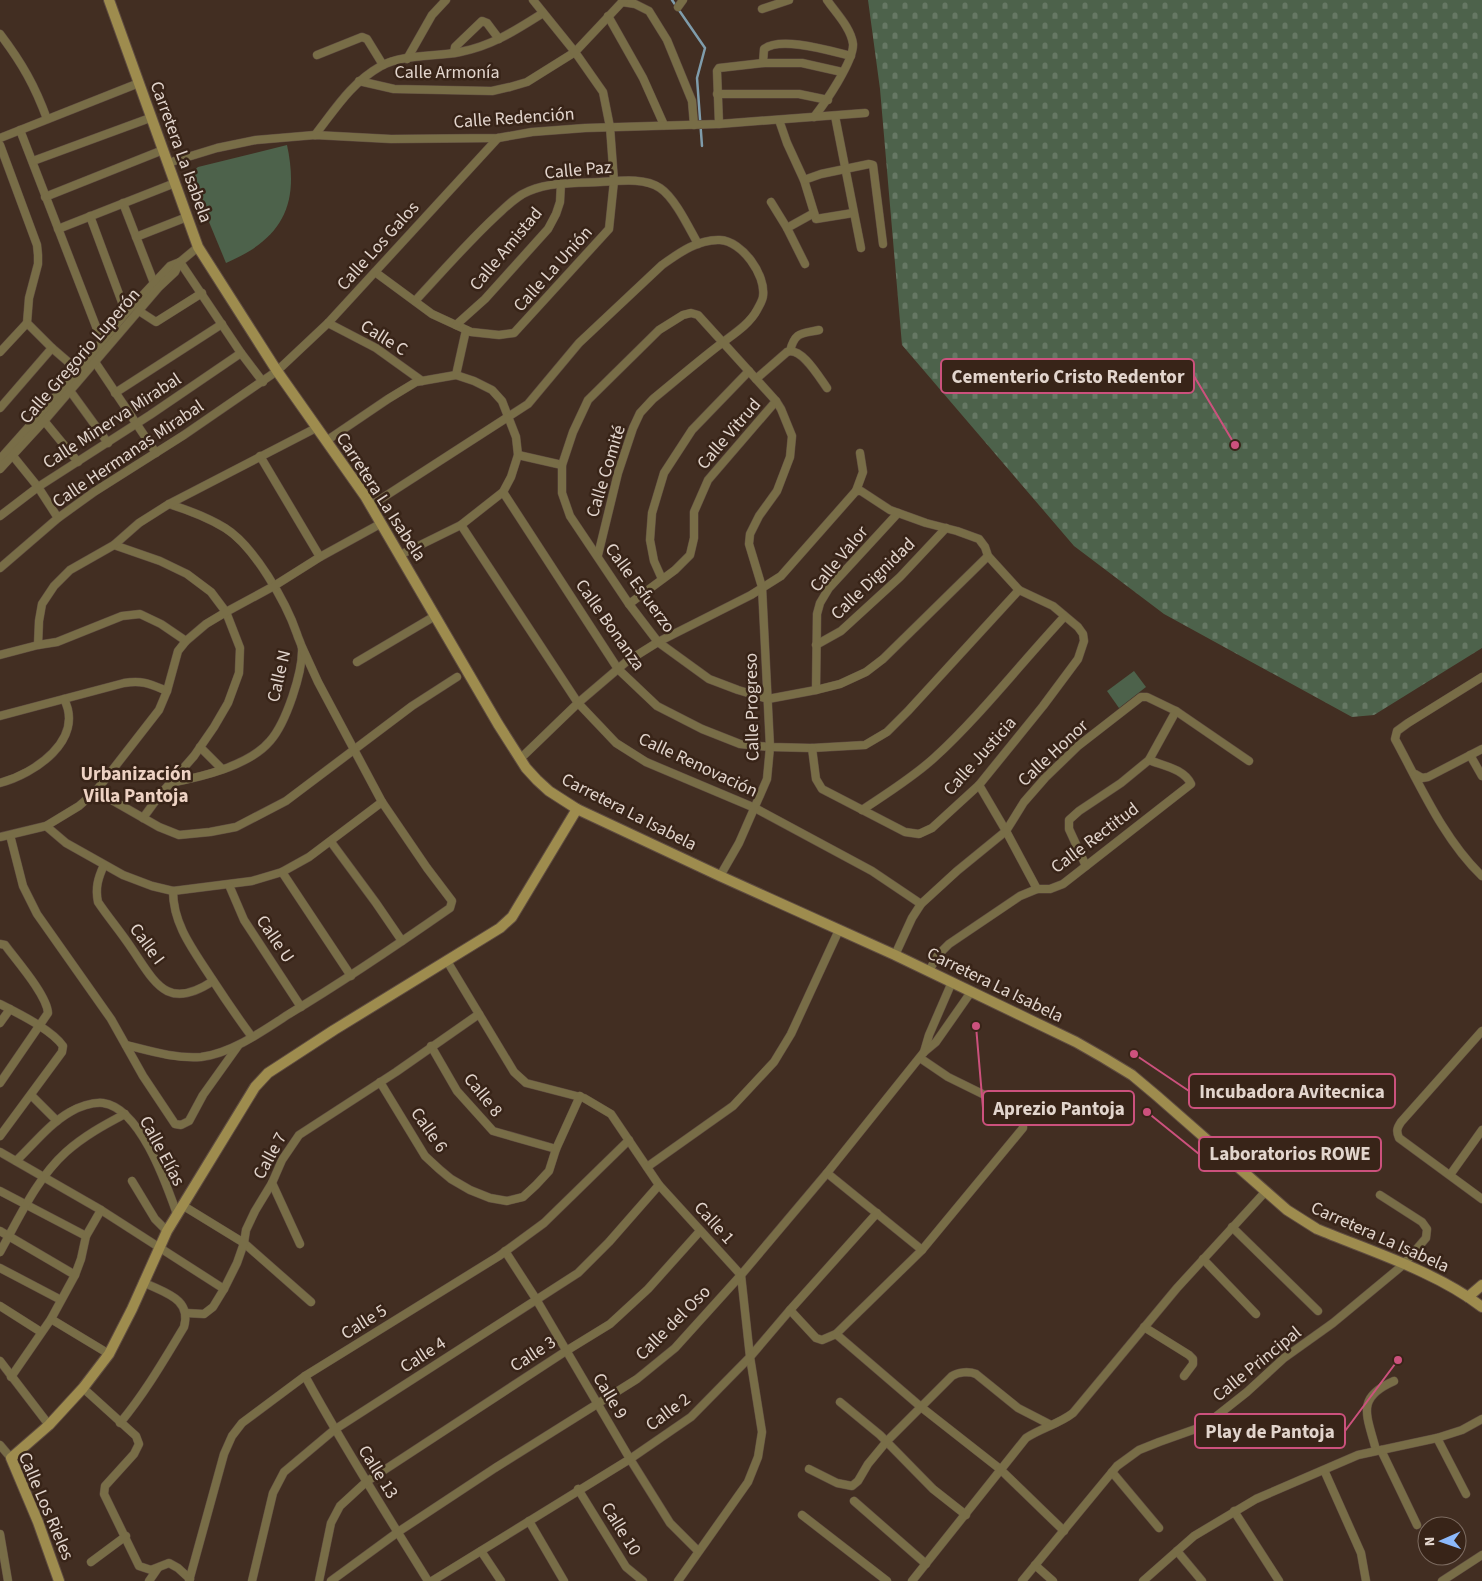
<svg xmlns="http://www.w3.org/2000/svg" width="1482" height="1581" font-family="'Source Sans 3',sans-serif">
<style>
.cemetery{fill:url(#cemetery-stones)}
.park{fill:#4d624b}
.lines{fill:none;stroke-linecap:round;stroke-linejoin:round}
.stream{stroke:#7f9cab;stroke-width:2.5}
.street-casing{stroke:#5f4c41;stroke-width:9}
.secondary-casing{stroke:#5f4c41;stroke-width:12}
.street{stroke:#786d47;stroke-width:8}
.secondary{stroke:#9e8c4e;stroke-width:10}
.labels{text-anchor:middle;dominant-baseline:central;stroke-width:5;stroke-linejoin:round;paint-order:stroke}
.street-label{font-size:18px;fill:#e2d5cd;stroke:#382418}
.neighbourhood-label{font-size:19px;font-weight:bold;fill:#edd2c3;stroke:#382418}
.leader{fill:none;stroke:#cc517d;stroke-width:2}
.callout-dot{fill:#cc517d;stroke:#382418;stroke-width:2}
.callout{fill:#382418;stroke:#cc517d;stroke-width:2}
.callout-label{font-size:19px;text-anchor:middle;font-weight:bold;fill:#e2d5cd}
</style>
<defs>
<pattern id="cemetery-stones" width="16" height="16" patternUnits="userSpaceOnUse" patternTransform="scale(1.25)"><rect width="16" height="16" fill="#4d624b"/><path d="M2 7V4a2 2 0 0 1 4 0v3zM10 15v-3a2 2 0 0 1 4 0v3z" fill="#667864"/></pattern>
</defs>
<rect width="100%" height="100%" fill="#422e22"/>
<polygon class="cemetery" points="868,0 1482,0 1482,648 1374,715 1352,717 1164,614 1074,546 902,345 880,89"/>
<g class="park">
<path d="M287,145C300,205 282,239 226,263L192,181C192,174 193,171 198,167Z"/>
<polygon points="1134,671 1146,687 1119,708 1107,691"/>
</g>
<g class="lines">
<polyline class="stream" points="672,0 705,48 697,78 702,146"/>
<g class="street-casing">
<g id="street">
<polyline points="622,2 635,4 649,11 667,40 692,101 694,125"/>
<polyline points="678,7 683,0"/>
<polyline points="762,9 789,0"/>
<polyline points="608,16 643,78 664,125"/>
<path d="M0,34C22,63 35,86 47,119"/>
<polyline points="454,53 455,47 482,21 487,23 499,39"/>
<polyline points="317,55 362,37 367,39 383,65"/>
<polyline points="407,59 432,15 446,0"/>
<path d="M763,63L764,49C781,36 830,51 851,56"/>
<polyline points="359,81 394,89 492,91 510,87 527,82 575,52 624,0"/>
<polyline points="717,94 799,94 828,100"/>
<polyline points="835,116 861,248"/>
<path d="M814,117C825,103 854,61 853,44C851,28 836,13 827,0"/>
<polyline points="779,120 787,143 804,180 816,219 853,213"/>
<polyline points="719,124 717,71 719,68 763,63 802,63 842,72"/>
<polyline points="20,130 102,342"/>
<path d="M315,135C336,108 351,83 381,66C403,54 436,57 460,52C492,46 516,30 543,13"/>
<polyline points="0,138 139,83"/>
<polyline points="0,145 37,245 38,255 38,264 29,298 27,323"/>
<polyline points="33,161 150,118"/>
<polyline points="168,163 217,148 256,140 315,135 391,139 498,138 532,132 585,128 719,124 865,113"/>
<polyline points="804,180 821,174 869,164 873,165 883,244"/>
<polyline points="45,197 163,150"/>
<polyline points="771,202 787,228 805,264"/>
<polyline points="123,203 154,283"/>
<polyline points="90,216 126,313"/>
<polyline points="787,228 814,213"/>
<polyline points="58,229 175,183"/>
<polyline points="136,237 187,217"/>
<polyline points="180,262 241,353 263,382"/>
<polyline points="375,272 432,314 471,332 499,335 514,333 609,229 614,181 610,127 603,92 575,52 533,0"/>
<path d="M415,301C442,272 468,242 496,216C506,207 516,196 529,191C551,182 576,183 600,182C618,181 644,177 660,188C675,198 689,228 698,244"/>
<polyline points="139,311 156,322 202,293"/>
<polyline points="27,323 52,348 81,373"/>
<polyline points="328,323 376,348 422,381"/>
<polyline points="456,325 485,299 548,229 556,214 560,202 561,183"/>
<path d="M790,351C795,331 802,334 819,330"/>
<polyline points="0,352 27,323"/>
<polyline points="95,362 156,453"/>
<polyline points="456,375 466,330"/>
<path d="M756,379L787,352C801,346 819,377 827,388"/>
<polyline points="68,388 108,443"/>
<polyline points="115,393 222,324"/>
<polyline points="0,408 52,348"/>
<polyline points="41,417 78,462"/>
<polyline points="326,441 388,399 416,382 456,375 474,381 492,390 502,401 516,437 518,455 511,477 503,492 461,525 400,555"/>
<polyline points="518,455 562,465"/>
<polyline points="13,456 38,487 58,518"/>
<polyline points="260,456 320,557"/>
<polyline points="0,459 66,385 126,313 170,266 180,262 198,247"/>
<polyline points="0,469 45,420 159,287 175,272 180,262"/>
<polyline points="503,492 618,669 657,706 702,729 740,744 770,747 812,748 865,745 887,732 908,711 1019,590"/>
<path d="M169,504C188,510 207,517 225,528C254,546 286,602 297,634C298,638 301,643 302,648C303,672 286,723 270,741C249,766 201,777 170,783"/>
<path d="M370,506L528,404L579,343L662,265C679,253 698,239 720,240C742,241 766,275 763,296C763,300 759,306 757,310C749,325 732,335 718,346C696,363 675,381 653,399L640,413L633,428L618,473L598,555"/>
<polyline points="0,516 38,487 150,415 241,353"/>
<polyline points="461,525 578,703 616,743 646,762 755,808 872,871 921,904"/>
<polyline points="114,545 160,561 187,574 211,592 226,612 240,648 239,673 228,703 214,727 194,756 159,796 143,818"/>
<polyline points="0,568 58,518 94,492 184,435 277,371 328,323 498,138"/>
<polyline points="662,579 654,561 650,540 652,513 664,473 692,430 749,371"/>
<polyline points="629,604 675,570 690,555 694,538 694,512 708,480 776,401"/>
<polyline points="38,645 39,621 42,604 54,586 70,570 114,545 139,523 169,504 316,428"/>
<polyline points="816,645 841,631 900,577 946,528"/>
<polyline points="0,655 38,645 57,642 122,616 140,614 161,624 186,641"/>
<polyline points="357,662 435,616"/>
<path d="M1482,677L1408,723L1397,731L1395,739C1420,785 1444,840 1482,876"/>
<polyline points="816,690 817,614 820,603 829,588 898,513"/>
<path d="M0,716L124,683C143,680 150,684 167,691"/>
<polyline points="200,747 222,769"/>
<polyline points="812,748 816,779 822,789 905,832 919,834 932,828 979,785 1043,706 1078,659 1084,641 1083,634 1078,627 1053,606 1019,590 988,556 985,547 979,539 957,531 926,523 890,510 861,491 856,491"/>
<polyline points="1470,755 1482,776"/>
<polyline points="520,759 578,703 626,662 658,642 751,595 781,576 856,491 863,472 860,453"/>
<polyline points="1415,774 1422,778 1428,777 1482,749"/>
<path d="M0,783C34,774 85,740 64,699"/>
<polyline points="979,785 1006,831 1037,889"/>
<polyline points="96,791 159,827 179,835 210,832 236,827 286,801 412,706 457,677"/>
<path d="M862,810C886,794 912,778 934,758C980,716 1021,663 1064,617"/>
<polyline points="46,826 66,843 123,875 152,886 173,891 252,881 282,872 309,857 382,802"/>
<polyline points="10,835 23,886 37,914 111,1019 143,1076 175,1124 181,1125 189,1121 203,1095 238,1046"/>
<polyline points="0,837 46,826 79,806 96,791 159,710 167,691 178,651 186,641 206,624 226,612 274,586 320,557 380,524"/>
<polyline points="331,842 376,903 402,941"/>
<path d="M104,865C98,878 95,888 98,902C108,917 120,931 130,946C155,982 166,1012 213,981"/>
<polyline points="1086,866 1069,829 1069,820 1079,811 1121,783 1149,760 1176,711"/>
<polyline points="282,872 351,976"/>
<polyline points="720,876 739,843 767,779 770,747 762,587 749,544 750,534 759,516 777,491 790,457 792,436 781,409 776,401 698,315 691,313 683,315 659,330 588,400 573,432 562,465 562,493 570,516 629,604 658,642 709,679 738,690 768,699 816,690 840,684 866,672 883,659 988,556"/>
<polyline points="229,885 244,920 301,1007"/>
<path d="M173,891C173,925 194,951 212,979C225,999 238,1018 252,1037"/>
<path d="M0,944L5,945C16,960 47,995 48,1013L0,1083"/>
<polyline points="895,955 912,918 921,904 957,871 1006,831 1024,802 1045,778 1078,746 1141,697 1147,697 1176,711 1249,761"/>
<polyline points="447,961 514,1072 526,1083 584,1098 611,1114 659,1185 741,1275 750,1357 762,1432 758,1457 748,1482 678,1581"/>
<path d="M929,971L938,955L949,944L1020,896L1037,889H1050L1063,884L1191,784C1184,769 1164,766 1149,760"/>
<path d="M0,1004C19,1014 51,1029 63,1046L62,1052L0,1136"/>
<polyline points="0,1023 10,1009"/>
<path d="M1482,1031L1401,1122C1397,1128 1396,1131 1399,1138L1482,1199"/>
<path d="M126,1045C150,1051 176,1059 201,1057C232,1053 263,1031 289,1014C344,981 397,945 450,908L452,901L427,868L382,802L318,682L302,647"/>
<polyline points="431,1046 457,1091 493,1131 556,1149"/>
<polyline points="924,1052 929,1035 952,982"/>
<polyline points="380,1082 425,1156 439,1169 451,1179 470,1190 490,1198 507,1201 523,1197 536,1185 549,1171 556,1149 580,1096"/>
<polyline points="31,1095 57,1121"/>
<polyline points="0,1152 101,1210 224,1289"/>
<path d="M16,1161C33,1145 49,1124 70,1112C78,1107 92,1102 103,1103C140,1108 166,1183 177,1214"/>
<polyline points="647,1167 733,1106 774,1062 791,1034 839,930"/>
<polyline points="827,1173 922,1250"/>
<polyline points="1450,1175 1482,1130"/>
<polyline points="132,1181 155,1219 167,1231"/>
<polyline points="272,1183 300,1244"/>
<polyline points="0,1191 86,1236"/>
<polyline points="182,1205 244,1243 311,1302"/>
<polyline points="1232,1227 1318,1311"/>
<polyline points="0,1231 75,1275"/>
<polyline points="505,1251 536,1299 630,1459 670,1523 698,1551"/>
<path d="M0,1252C19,1218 37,1178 66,1152C84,1136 104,1125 125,1114"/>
<polyline points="1203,1259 1256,1314"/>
<polyline points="0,1268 61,1300"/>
<polyline points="0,1306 41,1332"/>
<polyline points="790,1310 816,1338 822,1340 836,1334 922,1250 1023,1128 1023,1122 1017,1111 948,1077 920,1058"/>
<polyline points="186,1313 204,1314 213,1307 224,1289 237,1263 244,1243 246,1230 255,1211 272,1183 282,1160 299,1135 396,1072 479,1014"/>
<polyline points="51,1319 109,1354"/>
<polyline points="1144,1327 1189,1355 1193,1359 1193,1364 1184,1376"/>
<polyline points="836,1334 921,1407 1000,1469 1064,1531"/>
<polyline points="0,1361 49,1425"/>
<path d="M305,1376C343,1446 386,1513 428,1581"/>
<polyline points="11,1377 51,1319 75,1275 81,1259 86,1236 101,1210"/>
<polyline points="83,1388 136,1436 139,1444 134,1454 105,1486 104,1494 139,1566 151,1570 169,1563 178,1568 190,1579"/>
<polyline points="840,1402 880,1435 933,1489 966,1515"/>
<path d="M120,1423C145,1393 164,1360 184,1327C192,1298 164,1293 143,1282"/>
<polyline points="1437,1438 1466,1494"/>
<polyline points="0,1445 11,1458"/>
<path d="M1376,1450C1367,1415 1355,1398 1394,1381"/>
<polyline points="1381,1450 1417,1525"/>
<path d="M809,1469L837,1483L852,1486L858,1481L868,1464L887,1441L952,1376C958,1372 969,1371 976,1374L1018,1408L1051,1425"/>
<polyline points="1324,1470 1361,1553 1366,1581"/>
<polyline points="1112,1472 1159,1528"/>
<polyline points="578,1489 626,1567 643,1581"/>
<polyline points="854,1501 926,1564"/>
<polyline points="1234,1511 1279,1581"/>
<polyline points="802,1515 887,1581"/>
<polyline points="529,1521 564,1581"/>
<polyline points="0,1534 8,1581"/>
<polyline points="481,1551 501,1581"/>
<polyline points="1177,1551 1202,1581"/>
<polyline points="91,1562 126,1536"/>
<polyline points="1035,1565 1053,1581"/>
<polyline points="149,1581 158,1568"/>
<polyline points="189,1581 224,1454 232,1436 242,1423 305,1376 499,1256 544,1223 629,1140"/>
<polyline points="252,1581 273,1493 284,1472 334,1430 578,1273 609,1242 659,1185"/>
<polyline points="319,1581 331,1523 340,1506 366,1482 566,1351 610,1324 648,1289 700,1231"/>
<polyline points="331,1581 398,1532 495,1468 637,1379 675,1348 741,1275 827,1173 924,1052 936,1042 971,992"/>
<polyline points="432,1581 630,1459 691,1417 750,1357 790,1310 877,1213"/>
<path d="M912,1581L1026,1438C1041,1428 1059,1424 1073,1413L1177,1288L1266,1191"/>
<polyline points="1022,1581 1117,1466 1139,1450 1159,1442 1204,1426 1247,1392 1284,1358 1333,1323 1403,1265 1426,1238 1427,1229 1422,1222 1380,1195"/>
<polyline points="1143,1581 1194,1536 1256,1499 1358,1455 1437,1438 1462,1430 1482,1419"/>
<polyline points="1442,1581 1482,1555"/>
</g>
</g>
<g class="secondary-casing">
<g id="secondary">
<path d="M109,0L198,247L277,371L365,496L498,724L526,768L537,780L549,791L577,809L720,876L895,955L1076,1042L1104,1058L1132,1075L1157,1096L1287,1210L1317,1229C1370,1251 1437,1272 1482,1307"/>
<polyline points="1468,1297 1482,1285"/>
<polyline points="59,1581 38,1522 11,1458 49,1425 83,1388 109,1354 132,1309 167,1231 255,1087 268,1073 334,1030 500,928 512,917 577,809"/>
</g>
</g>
<use href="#street" class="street"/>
<use href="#secondary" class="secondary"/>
</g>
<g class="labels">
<g class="street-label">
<text x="447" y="72">Calle Armonía</text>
<text transform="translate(514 118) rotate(-4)">Calle Redención</text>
<text transform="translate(181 152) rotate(70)">Carretera La Isabela</text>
<text transform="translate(578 170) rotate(-5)">Calle Paz</text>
<text transform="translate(378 246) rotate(-48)">Calle Los Galos</text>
<text transform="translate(506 249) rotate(-50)">Calle Amistad</text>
<text transform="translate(553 269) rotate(-48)">Calle La Unión</text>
<text transform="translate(384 338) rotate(32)">Calle C</text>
<text transform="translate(80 356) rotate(-49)">Calle Gregorio Luperón</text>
<text transform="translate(112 421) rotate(-33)">Calle Minerva Mirabal</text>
<text transform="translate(729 434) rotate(-49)">Calle Vitrud</text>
<text transform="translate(128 454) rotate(-34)">Calle Hermanas Mirabal</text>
<text transform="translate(606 471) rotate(-73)">Calle Comité</text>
<text transform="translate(381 497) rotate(57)">Carretera La Isabela</text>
<text transform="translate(839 559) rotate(-50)">Calle Valor</text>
<text transform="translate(873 579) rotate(-44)">Calle Dignidad</text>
<text transform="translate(640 588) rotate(54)">Calle Esfuerzo</text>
<text transform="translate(610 625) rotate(55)">Calle Bonanza</text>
<text transform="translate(279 676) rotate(-77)">Calle N</text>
<text transform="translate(752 707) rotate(-91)">Calle Progreso</text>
<text transform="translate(1053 753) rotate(-43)">Calle Honor</text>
<text transform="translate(980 756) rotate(-48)">Calle Justicia</text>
<text transform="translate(698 765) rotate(25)">Calle Renovación</text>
<text transform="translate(629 812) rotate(27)">Carretera La Isabela</text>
<text transform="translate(1095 838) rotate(-37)">Calle Rectitud</text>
<text transform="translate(275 939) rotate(56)">Calle U</text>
<text transform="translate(147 944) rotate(54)">Calle I</text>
<text transform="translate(995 985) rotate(26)">Carretera La Isabela</text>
<text transform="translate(483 1095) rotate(51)">Calle 8</text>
<text transform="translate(429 1130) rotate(55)">Calle 6</text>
<text transform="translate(162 1151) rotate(62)">Calle Elías</text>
<text transform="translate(270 1156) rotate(-61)">Calle 7</text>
<text transform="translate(714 1223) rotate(48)">Calle 1</text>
<text transform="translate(1380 1237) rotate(24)">Carretera La Isabela</text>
<text transform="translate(364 1322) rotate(-32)">Calle 5</text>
<text transform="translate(673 1323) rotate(-45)">Calle del Oso</text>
<text transform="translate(533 1354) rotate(-33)">Calle 3</text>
<text transform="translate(423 1355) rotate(-33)">Calle 4</text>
<text transform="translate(1257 1364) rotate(-39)">Calle Principal</text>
<text transform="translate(610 1396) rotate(59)">Calle 9</text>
<text transform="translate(668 1412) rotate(-37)">Calle 2</text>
<text transform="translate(378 1472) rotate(58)">Calle 13</text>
<text transform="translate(46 1506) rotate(67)">Calle Los Rieles</text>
<text transform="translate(621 1529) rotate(58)">Calle 10</text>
</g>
<g class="neighbourhood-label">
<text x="136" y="774">Urbanización<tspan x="136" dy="22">Villa Pantoja</tspan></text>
</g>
</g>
<path class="leader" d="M1235 445L1194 376M1134 1054L1189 1091M976 1026L983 1108M1147 1112L1199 1154M1398 1360L1345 1431"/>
<g class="callout-dot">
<circle cx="1235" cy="445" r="5"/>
<circle cx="1134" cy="1054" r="5"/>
<circle cx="976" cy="1026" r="5"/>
<circle cx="1147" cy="1112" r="5"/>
<circle cx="1398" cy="1360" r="5"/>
</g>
<g class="callout">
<rect x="941" y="359" width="253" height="34" rx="5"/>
<rect x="1189" y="1074" width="206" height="34" rx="5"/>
<rect x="983" y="1091" width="151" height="34" rx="5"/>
<rect x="1199" y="1137" width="182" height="34" rx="5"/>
<rect x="1195" y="1414" width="150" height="34" rx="5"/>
</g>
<g class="callout-label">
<text x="1068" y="383">Cementerio Cristo Redentor</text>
<text x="1292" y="1098">Incubadora Avitecnica</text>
<text x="1059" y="1115">Aprezio Pantoja</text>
<text x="1290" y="1160">Laboratorios ROWE</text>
<text x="1270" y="1438">Play de Pantoja</text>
</g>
<g transform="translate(1442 1541) rotate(268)"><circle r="24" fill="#382418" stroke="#7c6b60"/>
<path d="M0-4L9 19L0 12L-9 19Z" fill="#8cb9fc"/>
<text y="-8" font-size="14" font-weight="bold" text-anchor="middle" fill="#e2d5cd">N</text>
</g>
</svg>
